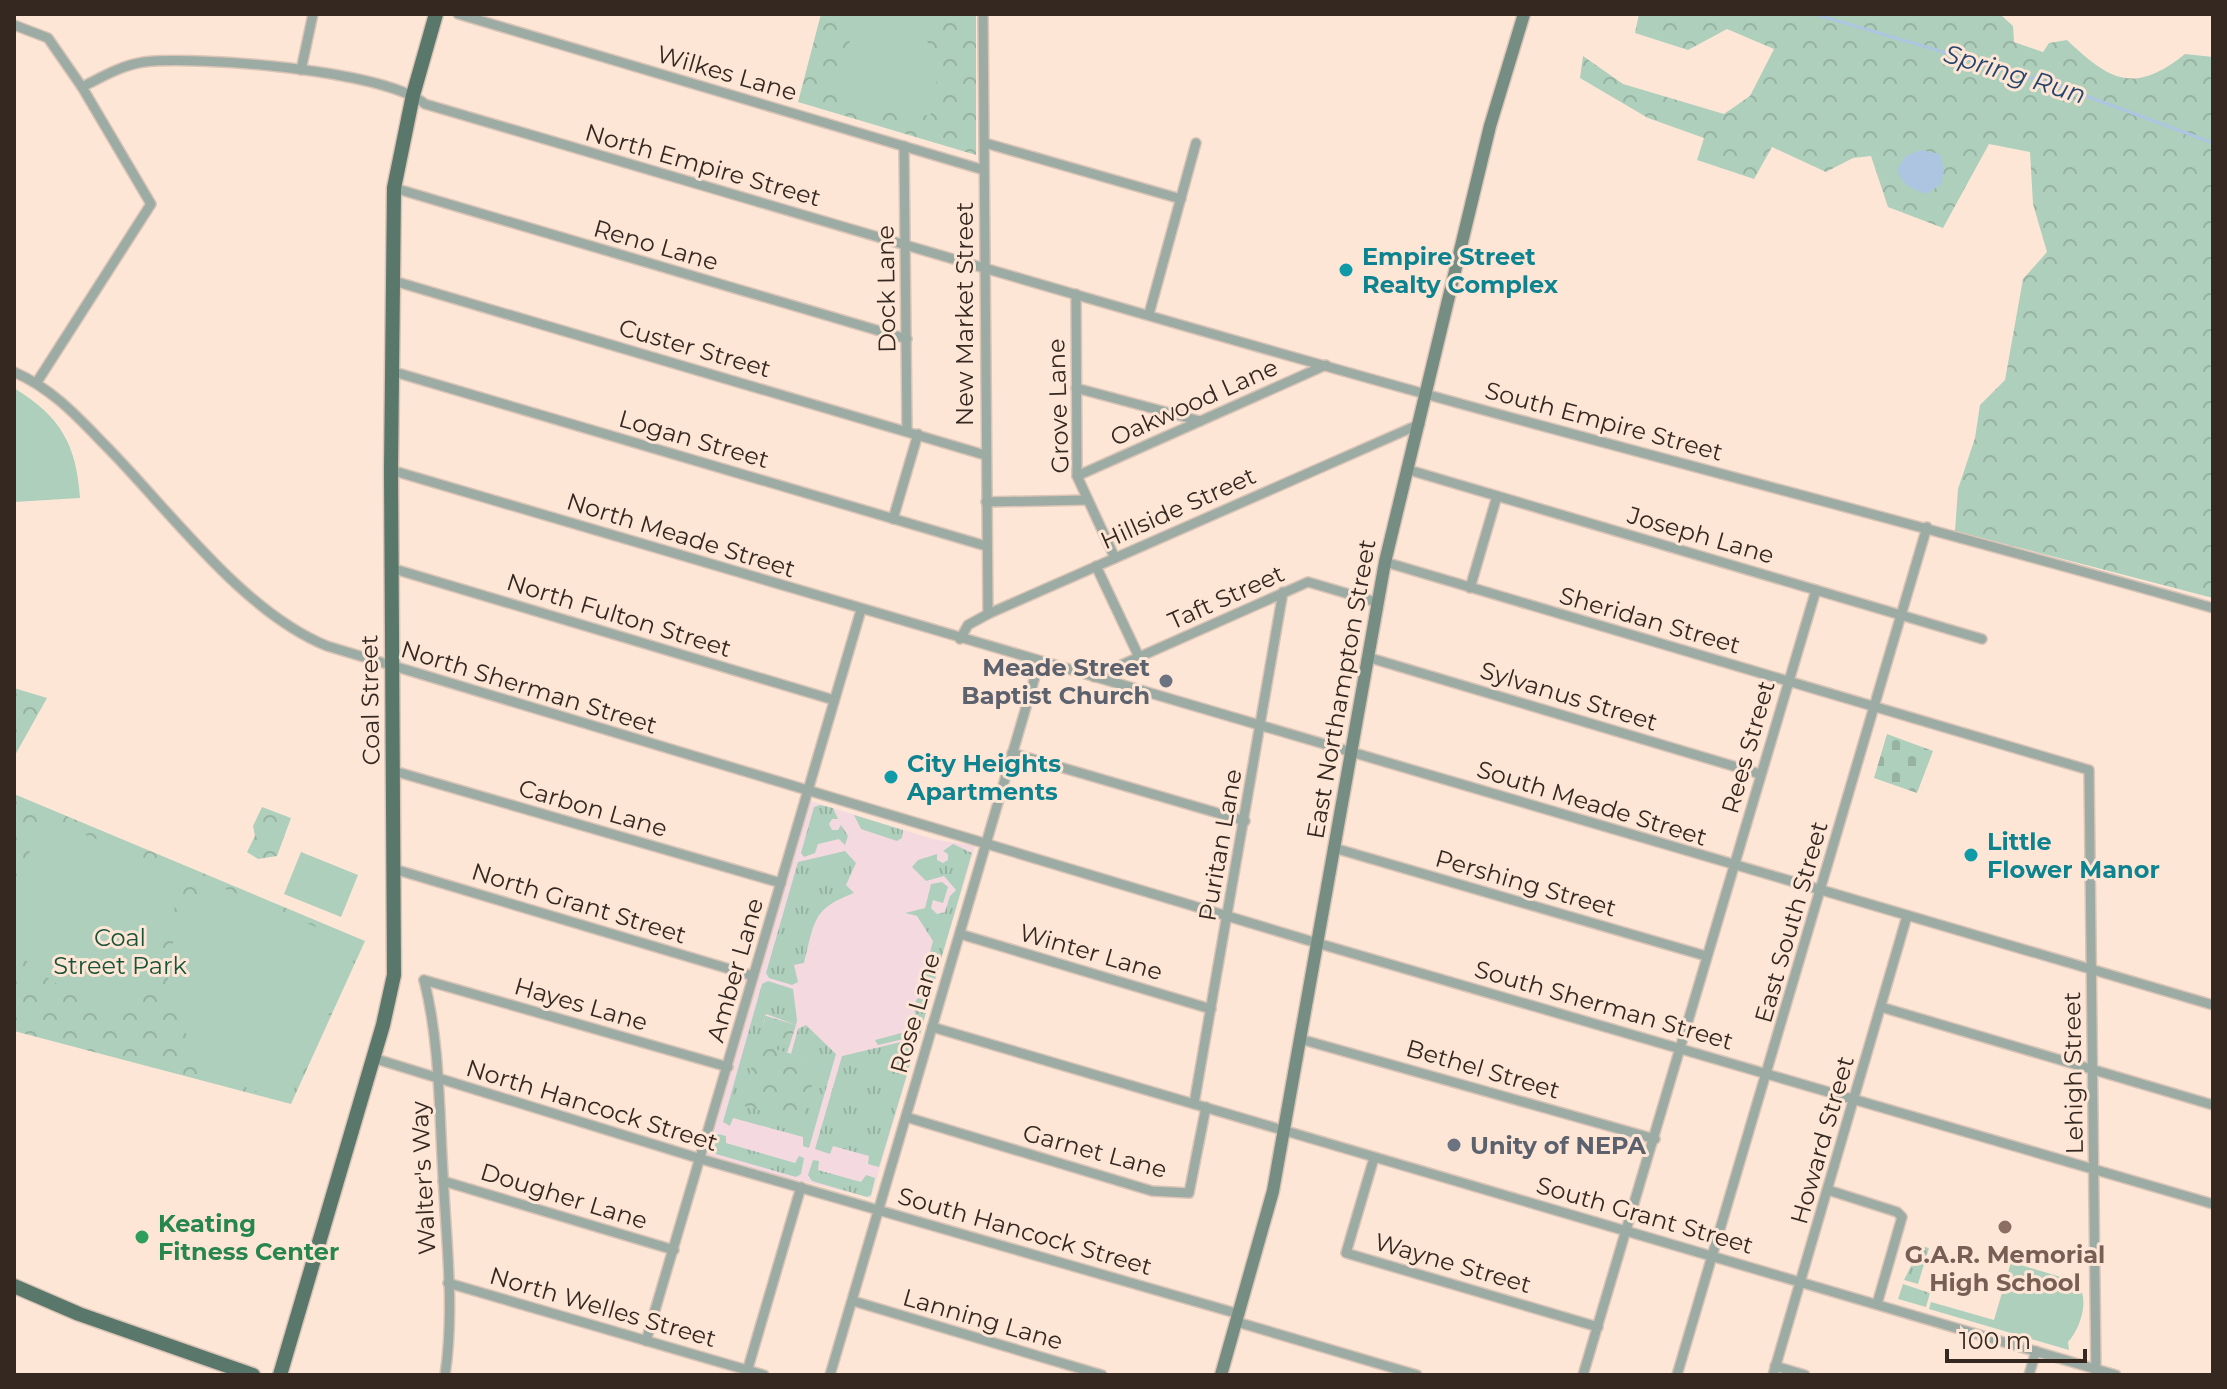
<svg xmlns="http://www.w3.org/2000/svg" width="2227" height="1389" font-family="Montserrat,sans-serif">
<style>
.education{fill:#f4dae0}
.grass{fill:url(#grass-tufts)}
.forest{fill:url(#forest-crowns)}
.cemetery{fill:url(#cemetery-stones)}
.pitch{fill:#aecfbb}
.water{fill:#aec5e2}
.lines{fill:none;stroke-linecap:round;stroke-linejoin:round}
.stream{stroke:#aec5e2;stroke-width:3}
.minor-casing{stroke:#dac4b6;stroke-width:12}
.secondary-casing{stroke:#dac4b6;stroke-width:15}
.primary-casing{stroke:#dac4b6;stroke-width:17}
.minor{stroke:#9caca5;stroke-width:9}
.secondary{stroke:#758d82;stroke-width:12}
.primary{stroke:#59776a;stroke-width:14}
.culture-dot{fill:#0f9aa8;stroke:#fee6d7;stroke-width:3}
.worship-dot{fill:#6b7280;stroke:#fee6d7;stroke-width:3}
.education-dot{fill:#8d6e63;stroke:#fee6d7;stroke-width:3}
.leisure-dot{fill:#2e9e5b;stroke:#fee6d7;stroke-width:3}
.labels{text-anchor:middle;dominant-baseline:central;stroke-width:6;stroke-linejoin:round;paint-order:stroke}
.street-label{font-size:24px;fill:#342821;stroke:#fee6d7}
.culture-label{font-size:24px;font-weight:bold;fill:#0d838f;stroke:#fee6d7;text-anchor:start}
.worship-label{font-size:24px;font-weight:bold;fill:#5b616d;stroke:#fee6d7;text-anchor:end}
.park-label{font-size:24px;fill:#175337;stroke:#fee6d7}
.leisure-label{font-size:24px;font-weight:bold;fill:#27864d;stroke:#fee6d7;text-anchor:start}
.education-label{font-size:24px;font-weight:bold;fill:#785e54;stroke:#fee6d7}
.water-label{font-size:26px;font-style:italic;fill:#25456d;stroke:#fee6d7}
</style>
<defs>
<pattern id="grass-tufts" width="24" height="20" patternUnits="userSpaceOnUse" patternTransform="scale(2)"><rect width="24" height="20" fill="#aecfbb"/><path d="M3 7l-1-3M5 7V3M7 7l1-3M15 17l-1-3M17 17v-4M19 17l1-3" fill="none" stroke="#96b2a0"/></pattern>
<pattern id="forest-crowns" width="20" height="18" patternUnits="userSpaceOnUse" patternTransform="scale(2)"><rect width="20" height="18" fill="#aecfbb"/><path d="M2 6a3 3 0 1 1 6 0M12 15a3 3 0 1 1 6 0" fill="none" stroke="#96b2a0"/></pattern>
<pattern id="cemetery-stones" width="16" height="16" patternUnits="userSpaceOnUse" patternTransform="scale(2)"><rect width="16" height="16" fill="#aecfbb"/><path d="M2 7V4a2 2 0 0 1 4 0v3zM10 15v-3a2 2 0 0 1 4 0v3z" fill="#96b2a0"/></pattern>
</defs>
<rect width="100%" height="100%" fill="#fee6d7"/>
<polygon class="education" points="807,800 933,839 975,846 871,1198 702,1156"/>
<g class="grass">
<polygon points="820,805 833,808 838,819 832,819 829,824 832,830 838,830 841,825 848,836 845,845 839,839 818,844 815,853 804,857 801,853 814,807"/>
<polygon points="854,815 903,830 902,838 897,841 861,829"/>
<polygon points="953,844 972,853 934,983 921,987 933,941 917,916 905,913 925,908 931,884 942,882 948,887 943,903 933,900 931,908 937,914 945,912 950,896 956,890 944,876 926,881 912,867 918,860 937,854 937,860 943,863 948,860 948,854 943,851"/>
<path d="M845,851L856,863L846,885L854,893C812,909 815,921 804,963L794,965L798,982L792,985L769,978L766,973L798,862Z"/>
<polygon points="768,981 793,989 797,1020 796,1025 766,1014 761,1035 790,1044 787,1053 758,1045 819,1062 791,1054 798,1029 806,1025 836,1054 809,1148 803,1146 803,1137 733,1118 730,1126 723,1122 762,984"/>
<polygon points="918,998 929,1001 920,1035 878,1045 875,1040 909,1031 911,1025 916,1025 914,1004"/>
<polygon points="918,1038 879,1167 868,1164 869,1156 833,1146 830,1154 815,1149 842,1056"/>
<polygon points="718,1134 726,1136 726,1143 795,1163 799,1156 804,1158 801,1174 796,1177 716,1154 714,1149"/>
<polygon points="813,1160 819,1161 818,1170 861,1182 866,1175 875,1178 871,1195 867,1197 812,1181 808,1175"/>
<polygon points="1921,1246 1929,1248 1918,1284 1904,1280"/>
<polygon points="1903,1284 1930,1293 1926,1307 1898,1299"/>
</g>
<g class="forest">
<polygon points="821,14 976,14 976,155 798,102"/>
<path d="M1639,14H2000L2013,26L2014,42L2043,52L2049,43L2067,40C2111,82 2135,94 2185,54L2213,57V598L1955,531L1958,489L1975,438L1980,405L2005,380L2023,279L2047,252L2033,204L2030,152L1989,144L1943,228L1888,207L1871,156L1853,158L1826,172L1772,147L1754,179L1697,160L1704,138L1648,118L1580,78L1583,56L1623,84L1724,114L1750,96L1774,49L1727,29L1688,50L1635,33Z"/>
<polygon points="14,688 47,698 14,757"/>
<polygon points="14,794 365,941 291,1104 14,1031"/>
<polygon points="262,807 291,818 277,856 258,859 247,852 255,836 253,826"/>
<polygon points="766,1016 796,1025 790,1044 760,1036"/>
<polygon points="758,1044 819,1062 801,1122 741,1105"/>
</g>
<polygon class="cemetery" points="1887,734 1933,751 1917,793 1874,778"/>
<g class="pitch">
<path d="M864,14H906C937,44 943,76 930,116L838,100L828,84Z"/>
<path d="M14,388C61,417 76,444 80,498L14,502Z"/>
<path d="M45,819L178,871L185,886L124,1015C80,999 47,983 14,949V896L19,875Z"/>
<polygon points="301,852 358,875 341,917 284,894"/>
<path d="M206,881L345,939L354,959L289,1100C272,1096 253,1092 237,1083C194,1059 158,1005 170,953C176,928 193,904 206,881Z"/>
<path d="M2011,1262L2074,1281C2092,1294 2081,1328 2068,1342L2069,1350L1929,1309L1931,1302L1994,1320Z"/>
</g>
<path class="water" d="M1921,150L1940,154L1944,170L1941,184L1927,194C1912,189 1902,185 1897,169L1906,156Z"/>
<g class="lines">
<polyline class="stream" points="1814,14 2062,87 2213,143"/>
<g class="minor-casing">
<g id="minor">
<polyline points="458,14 984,170"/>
<polyline points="983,14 988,614"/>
<polyline points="14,25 48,38 82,87"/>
<polyline points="301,70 313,14"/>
<polyline points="985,143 1181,199"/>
<polyline points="904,146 907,431"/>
<polyline points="394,188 907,339"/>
<polyline points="394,281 985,455"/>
<polyline points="1076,294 1077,476 1115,558"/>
<polyline points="1149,314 1196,143"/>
<polyline points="391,371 986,546"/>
<path d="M14,372C51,388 76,415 103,443C169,509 241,611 327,646L1317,943L2213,1204"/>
<path d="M37,382L151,204L82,87C102,77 122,65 144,62C200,56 383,70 425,104C771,205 1117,309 1465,405C1714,473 1965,537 2213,608"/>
<polyline points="1076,388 1200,421"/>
<polyline points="391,470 2213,1005"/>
<polyline points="1409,470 1982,639"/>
<polyline points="1077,476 1326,365"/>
<polyline points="986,502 1088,500"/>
<polyline points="893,519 918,434"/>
<polyline points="1385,562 2089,770 2096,1375"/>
<polyline points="1096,566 1139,657"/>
<polyline points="391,568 834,700"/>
<polyline points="1470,588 1497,496"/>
<polyline points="960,639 968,625 988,614 1420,424"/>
<polyline points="1367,657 1760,774"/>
<polyline points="1094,677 1308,582 1376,602"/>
<polyline points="1012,753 1245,821"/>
<polyline points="394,771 781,883"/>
<polyline points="1334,848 1706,956"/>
<polyline points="394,869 753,976"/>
<polyline points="960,934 1211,1009"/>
<path d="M424,980C440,1042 439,1110 443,1174C446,1240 455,1309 445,1375"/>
<polyline points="424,980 728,1067"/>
<polyline points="1881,1007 2213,1105"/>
<polyline points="932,1027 2116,1375"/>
<polyline points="1300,1039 1655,1139"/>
<polyline points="373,1058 701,1159 1239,1314"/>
<polyline points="1194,1104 1283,592"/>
<polyline points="906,1117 1152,1191 1189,1193 1206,1107"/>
<polyline points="1374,1158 1346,1253 1598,1327"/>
<polyline points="443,1181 674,1250"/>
<polyline points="1828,1190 1897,1212 1902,1217 1877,1304"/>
<polyline points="448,1283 764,1375"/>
<polyline points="853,1301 1102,1375"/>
<polyline points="1237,1322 1417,1375"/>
<polyline points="646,1341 861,610"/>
<polyline points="1775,1366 1805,1375"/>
<polyline points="746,1375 801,1187"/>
<polyline points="830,1375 1039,663"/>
<polyline points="1583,1375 1816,590"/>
<polyline points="1677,1375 1927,527"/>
<polyline points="1773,1375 1907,916"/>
<polyline points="2029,1375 2036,1351"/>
</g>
</g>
<g class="secondary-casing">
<polyline id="secondary" points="1221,1375 1273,1191 1385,562 1490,126 1524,14"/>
</g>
<g class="primary-casing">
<g id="primary">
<polyline points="14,1286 79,1314 253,1375"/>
<polyline points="280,1375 383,1025 394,975 391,470 394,188 413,95 436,14"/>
</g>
</g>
<use href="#minor" class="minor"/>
<use href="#secondary" class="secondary"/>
<use href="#primary" class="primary"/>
</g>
<g class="culture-dot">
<circle cx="1346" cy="270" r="8"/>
<circle cx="891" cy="777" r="8"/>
<circle cx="1971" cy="855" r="8"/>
</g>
<g class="worship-dot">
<circle cx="1166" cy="681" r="8"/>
<circle cx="1454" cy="1145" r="8"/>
</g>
<circle class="education-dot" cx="2005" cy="1227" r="8"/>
<circle class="leisure-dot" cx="142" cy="1237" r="8"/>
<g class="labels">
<g class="street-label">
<text transform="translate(727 73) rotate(16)">Wilkes Lane</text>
<text transform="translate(703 165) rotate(16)">North Empire Street</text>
<text transform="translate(656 245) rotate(16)">Reno Lane</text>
<text transform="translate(886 289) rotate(-91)">Dock Lane</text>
<text transform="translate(964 314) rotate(-90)">New Market Street</text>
<text transform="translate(695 348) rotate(16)">Custer Street</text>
<text transform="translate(1194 402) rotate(-24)">Oakwood Lane</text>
<text transform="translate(1058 406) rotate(-92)">Grove Lane</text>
<text transform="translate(1604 421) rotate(15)">South Empire Street</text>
<text transform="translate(694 439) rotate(16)">Logan Street</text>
<text transform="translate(1178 508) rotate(-24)">Hillside Street</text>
<text transform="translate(681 535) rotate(17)">North Meade Street</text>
<text transform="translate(1701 535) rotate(16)">Joseph Lane</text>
<text transform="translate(1226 597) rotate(-24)">Taft Street</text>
<text transform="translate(619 615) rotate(17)">North Fulton Street</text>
<text transform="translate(1650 620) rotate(16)">Sheridan Street</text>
<text transform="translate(529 687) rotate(17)">North Sherman Street</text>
<text transform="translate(1341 689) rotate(-80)">East Northampton Street</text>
<text transform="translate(1569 696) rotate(17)">Sylvanus Street</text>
<text transform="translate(370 700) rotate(-91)">Coal Street</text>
<text transform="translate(1748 747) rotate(-74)">Rees Street</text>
<text transform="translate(1592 803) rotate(17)">South Meade Street</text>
<text transform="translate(593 808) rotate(16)">Carbon Lane</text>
<text transform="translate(1220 845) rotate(-80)">Puritan Lane</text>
<text transform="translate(1526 883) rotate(16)">Pershing Street</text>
<text transform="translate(579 903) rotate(17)">North Grant Street</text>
<text transform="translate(1791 922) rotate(-74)">East South Street</text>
<text transform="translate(1091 952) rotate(16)">Winter Lane</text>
<text transform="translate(735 970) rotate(-74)">Amber Lane</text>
<text transform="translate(581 1004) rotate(16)">Hayes Lane</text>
<text transform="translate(1604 1005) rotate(16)">South Sherman Street</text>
<text transform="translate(915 1013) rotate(-74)">Rose Lane</text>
<text transform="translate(1483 1069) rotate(16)">Bethel Street</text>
<text transform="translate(2073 1073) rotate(-91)">Lehigh Street</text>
<text transform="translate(592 1105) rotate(17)">North Hancock Street</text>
<text transform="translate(1822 1140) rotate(-74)">Howard Street</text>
<text transform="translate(1095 1151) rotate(15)">Garnet Lane</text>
<text transform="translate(423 1178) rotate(-93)">Walter's Way</text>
<text transform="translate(564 1196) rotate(17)">Dougher Lane</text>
<text transform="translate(1645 1215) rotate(16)">South Grant Street</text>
<text transform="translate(1025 1231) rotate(16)">South Hancock Street</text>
<text transform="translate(1453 1263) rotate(16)">Wayne Street</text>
<text transform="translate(603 1307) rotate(16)">North Welles Street</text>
<text transform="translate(983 1319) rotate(16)">Lanning Lane</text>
</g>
<g class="culture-label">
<text x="1362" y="256">Empire Street<tspan x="1362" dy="28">Realty Complex</tspan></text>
<text x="907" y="763">City Heights<tspan x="907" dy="28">Apartments</tspan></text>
<text x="1987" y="841">Little<tspan x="1987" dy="28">Flower Manor</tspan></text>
</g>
<g class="worship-label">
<text x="1150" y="667">Meade Street<tspan x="1150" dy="28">Baptist Church</tspan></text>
<text x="1470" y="1145" text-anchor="start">Unity of NEPA</text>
</g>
<g class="park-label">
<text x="120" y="937">Coal<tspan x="120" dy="28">Street Park</tspan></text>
</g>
<g class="leisure-label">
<text x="158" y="1223">Keating<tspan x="158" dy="28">Fitness Center</tspan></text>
</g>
<g class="education-label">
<text x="2005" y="1254">G.A.R. Memorial<tspan x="2005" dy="28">High School</tspan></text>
</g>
<g class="water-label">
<text transform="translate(2015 74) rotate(17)">Spring Run</text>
</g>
</g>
<rect width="2227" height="1389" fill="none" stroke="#342821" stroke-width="32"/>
<path d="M1947 1349v12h138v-12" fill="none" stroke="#342821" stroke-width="4"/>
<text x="1959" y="1349" font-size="24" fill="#342821" stroke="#fee6d7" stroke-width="6" paint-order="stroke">100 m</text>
</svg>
